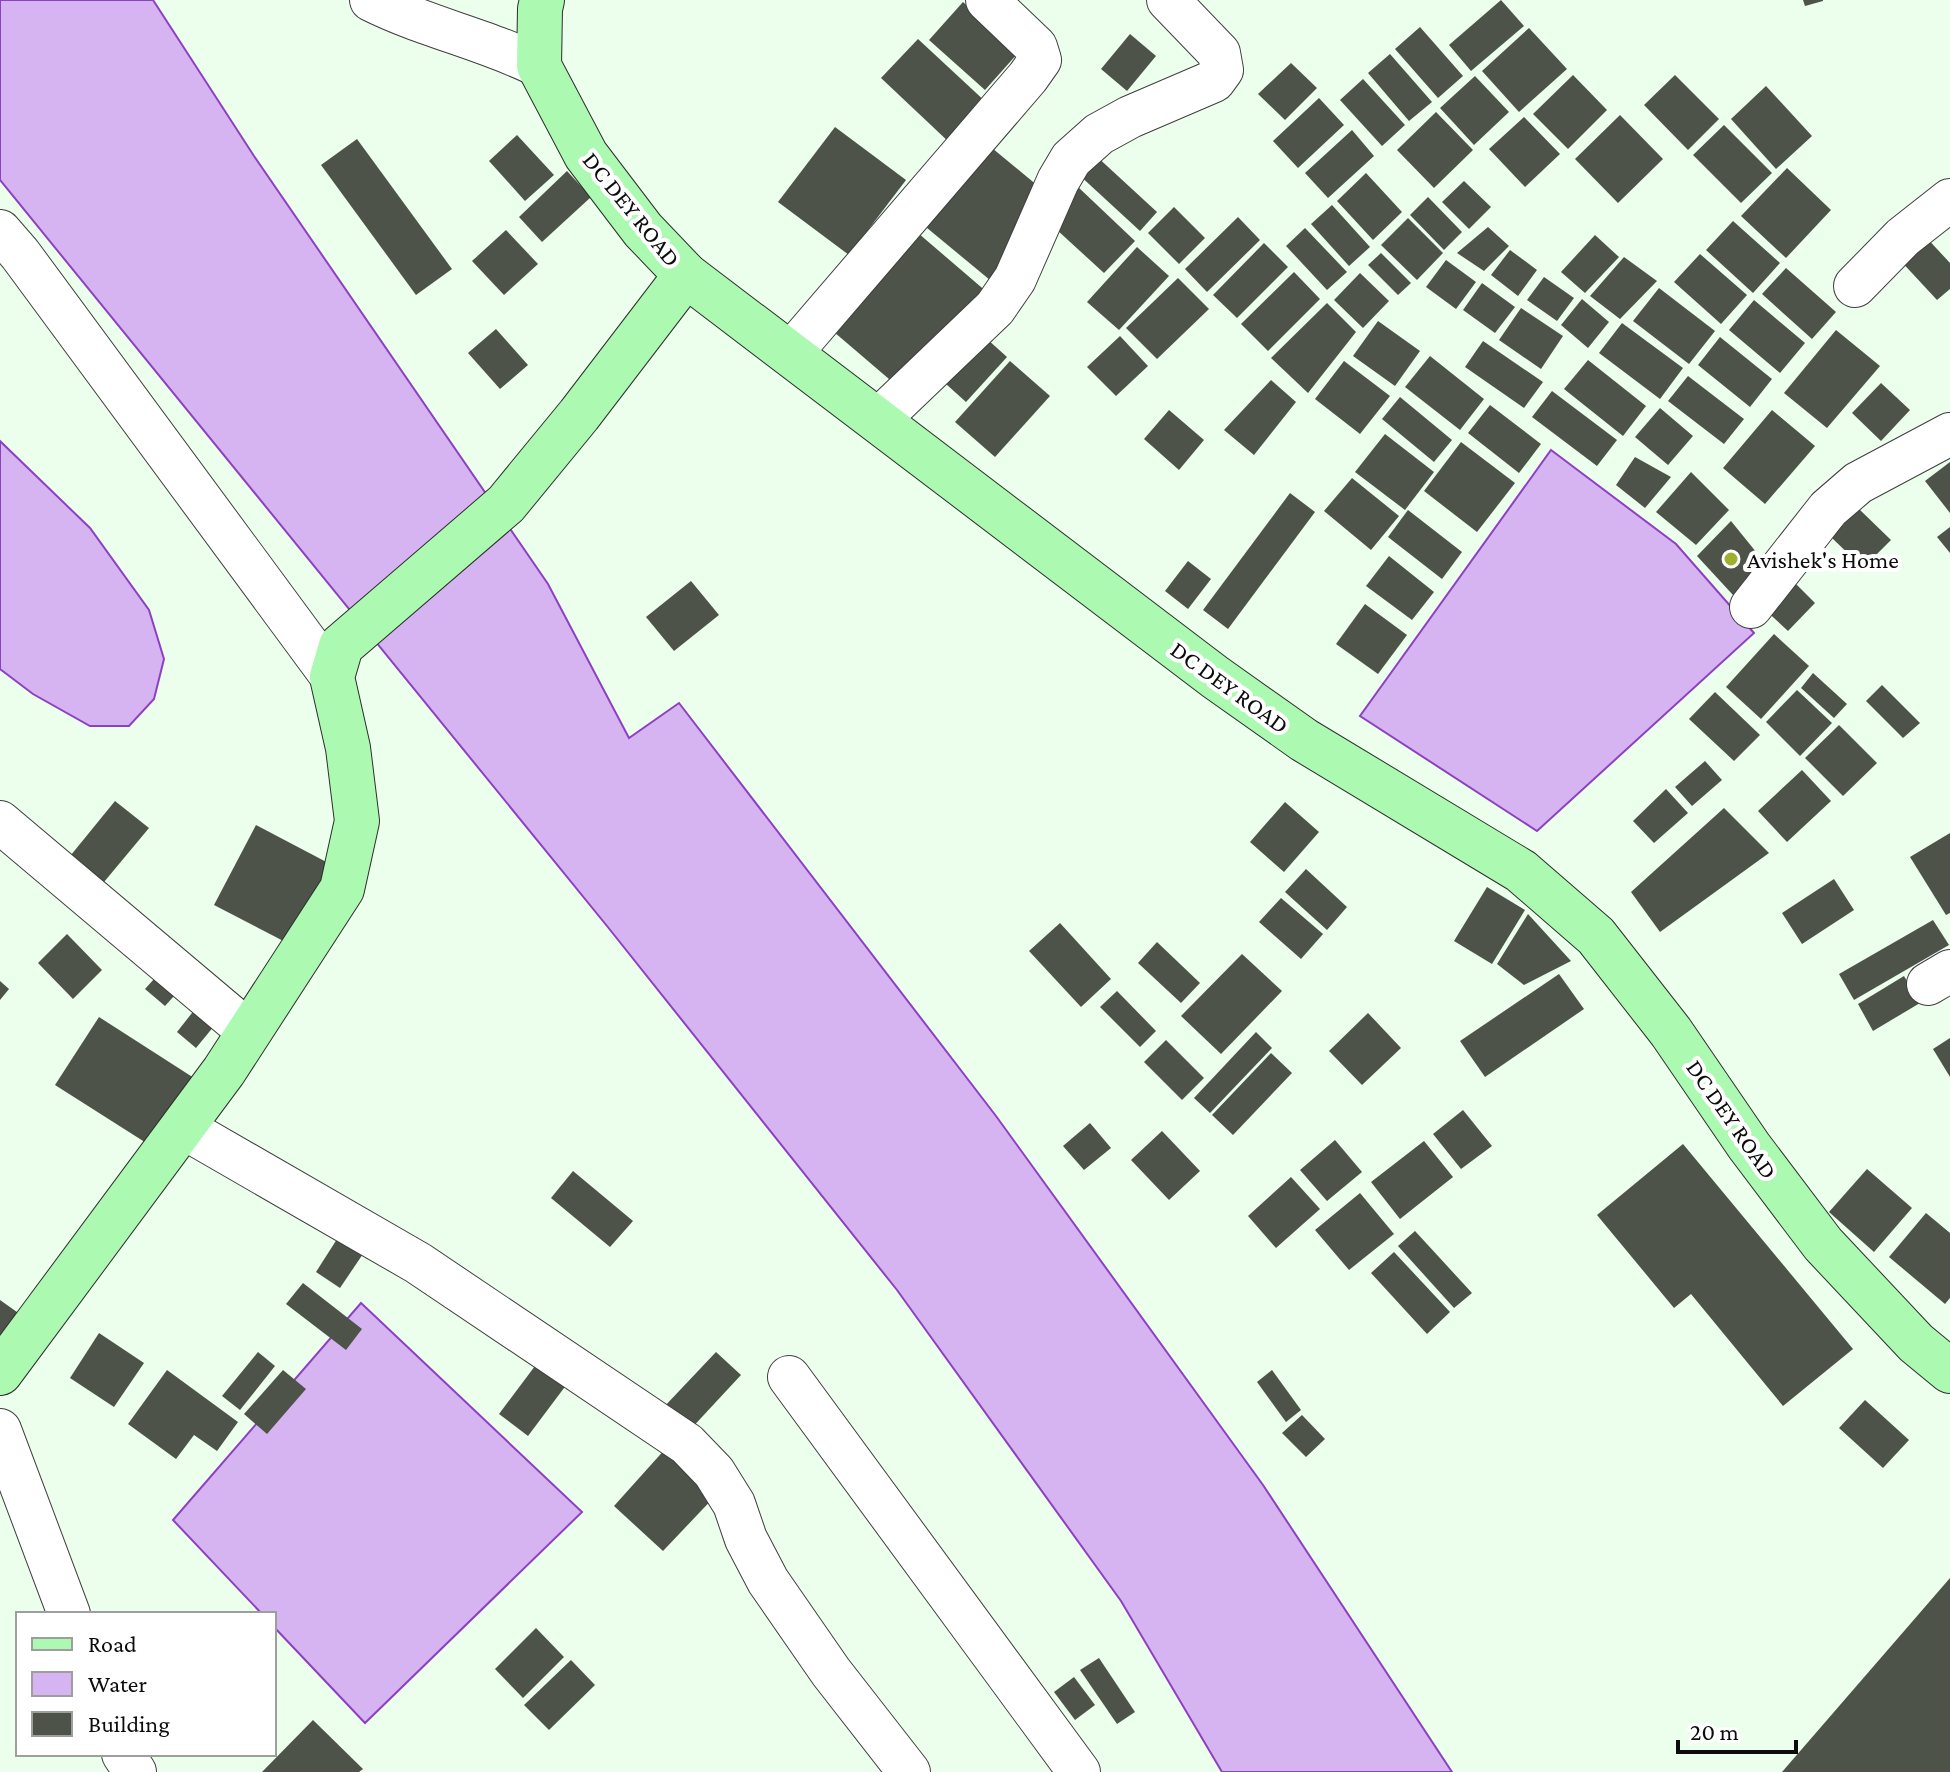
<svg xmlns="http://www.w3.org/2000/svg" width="1950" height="1772" font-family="'Crimson Pro',serif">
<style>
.water{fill:#d6b4f1;stroke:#8d41c2;stroke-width:2}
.building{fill:#4d5349}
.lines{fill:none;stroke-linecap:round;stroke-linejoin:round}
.street-casing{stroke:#3f3f3f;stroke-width:44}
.secondary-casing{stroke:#2e2e2e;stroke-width:46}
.street{stroke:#fff;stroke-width:42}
.secondary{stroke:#acf9b2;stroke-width:44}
.poi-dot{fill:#9eb02f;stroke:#fff;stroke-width:3}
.labels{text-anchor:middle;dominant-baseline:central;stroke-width:8;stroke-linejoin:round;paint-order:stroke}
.street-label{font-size:24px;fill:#0c0c0c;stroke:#fff}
.poi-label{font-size:24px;fill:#0c0c0c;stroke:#fff;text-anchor:start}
</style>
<rect width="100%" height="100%" fill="#ecfeec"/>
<g class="water">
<polygon points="0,0 153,0 254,156 548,584 629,738 679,703 996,1116 1263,1485 1452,1772 1222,1772 1121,1601 897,1290 607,926 0,180"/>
<polygon points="0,441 90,528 149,610 164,659 154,699 129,726 90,726 33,694 0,669"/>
<polygon points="1551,450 1676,544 1754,633 1537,831 1360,716"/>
<polygon points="361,1303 582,1512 365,1723 274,1627 274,1614 262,1614 173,1520"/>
</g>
<g class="building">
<polygon points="1501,0 1524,26 1471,71 1449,45"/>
<polygon points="1803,0 1823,0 1823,1 1805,6"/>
<polygon points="963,2 1019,52 985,90 929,40"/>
<polygon points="1420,27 1463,76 1438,98 1395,49"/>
<polygon points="1529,28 1567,69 1519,112 1482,71"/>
<polygon points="1130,34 1156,56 1127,91 1101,69"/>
<polygon points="918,39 988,104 951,144 881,78"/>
<polygon points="1390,54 1432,102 1409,121 1368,73"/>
<polygon points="1291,63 1317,88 1285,120 1258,94"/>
<polygon points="1573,75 1607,110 1568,149 1533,114"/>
<polygon points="1675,75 1719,119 1688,150 1644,105"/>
<polygon points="1475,76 1509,112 1474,145 1440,108"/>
<polygon points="1363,79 1405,125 1382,146 1340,100"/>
<polygon points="1766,86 1812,136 1776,169 1731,119"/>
<polygon points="1319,98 1344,125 1298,168 1273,141"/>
<polygon points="1436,112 1473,150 1434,188 1397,150"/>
<polygon points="1620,115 1663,159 1618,203 1575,159"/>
<polygon points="1524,117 1560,154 1525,187 1489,149"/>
<polygon points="1724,125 1772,173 1741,203 1693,155"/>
<polygon points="835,127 906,180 849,255 778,202"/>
<polygon points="1352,130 1374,156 1328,198 1305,173"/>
<polygon points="517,135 554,175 525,201 489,161"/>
<polygon points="357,139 452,269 416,295 321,165"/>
<polygon points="992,148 1044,191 996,285 915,218"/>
<polygon points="1094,154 1157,212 1140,231 1077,173"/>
<polygon points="1787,168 1831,210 1786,258 1741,216"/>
<polygon points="567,171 591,197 542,242 519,217"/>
<polygon points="1366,173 1402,212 1373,240 1337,201"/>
<polygon points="1464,181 1491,207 1469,229 1442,202"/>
<polygon points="1077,186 1135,241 1104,273 1045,219"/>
<polygon points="1428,197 1462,232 1444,250 1410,215"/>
<polygon points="1332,205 1370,247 1349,266 1311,224"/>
<polygon points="1174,207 1205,238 1179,264 1148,233"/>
<polygon points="1238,217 1260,240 1207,292 1185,269"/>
<polygon points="1408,218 1443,253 1417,280 1381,245"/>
<polygon points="1733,221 1780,263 1753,293 1706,250"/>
<polygon points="1488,227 1509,246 1484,271 1457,253"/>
<polygon points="1305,228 1347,272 1327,290 1286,246"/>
<polygon points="506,230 538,264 504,295 472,261"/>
<polygon points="918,233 988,293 903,391 834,332"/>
<polygon points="1595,235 1619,257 1585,293 1561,272"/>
<polygon points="1924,235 1950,263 1950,289 1937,300 1898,258"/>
<polygon points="1264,243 1288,267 1237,318 1213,295"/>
<polygon points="1137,247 1169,276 1119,330 1087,302"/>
<polygon points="1510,250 1537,270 1518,296 1491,275"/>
<polygon points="1381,253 1411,283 1398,295 1368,265"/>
<polygon points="1700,254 1747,295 1721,324 1674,282"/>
<polygon points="1624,257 1657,281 1620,319 1590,296"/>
<polygon points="1446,260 1476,282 1456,309 1426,287"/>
<polygon points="1786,268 1836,312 1812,339 1762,294"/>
<polygon points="1294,272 1320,299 1268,351 1241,324"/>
<polygon points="1360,273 1389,301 1363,328 1334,300"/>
<polygon points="1544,277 1574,298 1557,321 1527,300"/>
<polygon points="1178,278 1209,309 1157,359 1126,328"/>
<polygon points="1482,283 1515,307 1495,333 1463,310"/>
<polygon points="1659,288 1715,331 1689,364 1633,321"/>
<polygon points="1582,299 1609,322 1588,348 1561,325"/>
<polygon points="1754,300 1805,343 1780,373 1729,330"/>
<polygon points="1327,303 1356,332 1308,393 1271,358"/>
<polygon points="1521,308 1563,336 1541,369 1499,340"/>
<polygon points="1378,321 1420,351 1395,386 1353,356"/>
<polygon points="1622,323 1683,368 1660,399 1599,353"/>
<polygon points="496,329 528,365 500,389 468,353"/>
<polygon points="977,330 1007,357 966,402 936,375"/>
<polygon points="1836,330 1880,366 1827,428 1784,393"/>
<polygon points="1120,336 1148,366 1116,396 1087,367"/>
<polygon points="1720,337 1772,379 1750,407 1698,365"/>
<polygon points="1483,341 1543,382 1524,408 1465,367"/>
<polygon points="1430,356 1484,399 1460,430 1405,387"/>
<polygon points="1588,360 1646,406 1623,436 1564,389"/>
<polygon points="1010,361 1050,396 995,457 955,422"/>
<polygon points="1344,361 1390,396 1360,434 1315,399"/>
<polygon points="1688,376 1744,419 1724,444 1668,401"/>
<polygon points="1271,380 1296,402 1254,455 1224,430"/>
<polygon points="1881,383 1910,410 1881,441 1852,413"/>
<polygon points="1552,391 1617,440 1597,466 1532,417"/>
<polygon points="1400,397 1452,440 1434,462 1382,419"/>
<polygon points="1490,405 1541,444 1519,473 1468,433"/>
<polygon points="1660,408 1693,436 1668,465 1635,437"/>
<polygon points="1169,410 1204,440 1179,470 1144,439"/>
<polygon points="1772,410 1815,446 1765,504 1723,468"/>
<polygon points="1385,434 1434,472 1405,510 1355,472"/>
<polygon points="1461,442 1515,483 1477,532 1424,491"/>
<polygon points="1635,457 1671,477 1645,508 1616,485"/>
<polygon points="1950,462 1950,513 1925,481"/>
<polygon points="1691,472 1729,510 1696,545 1656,512"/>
<polygon points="1352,478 1399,516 1371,550 1324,511"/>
<polygon points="1290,493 1315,512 1228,629 1203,610"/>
<polygon points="1859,509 1891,540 1863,568 1831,537"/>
<polygon points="1408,510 1462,552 1442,579 1388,537"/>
<polygon points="1731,521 1765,563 1733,595 1697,556"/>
<polygon points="1950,527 1950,553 1937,537"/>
<polygon points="1389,556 1434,592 1412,620 1366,586"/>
<polygon points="1188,561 1211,579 1188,609 1165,591"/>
<polygon points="1790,578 1815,603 1788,631 1762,607"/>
<polygon points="691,581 719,615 674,651 646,617"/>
<polygon points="1365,604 1407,635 1378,674 1336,644"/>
<polygon points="1774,634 1809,666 1761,719 1726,687"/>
<polygon points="1813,673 1847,704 1834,718 1801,688"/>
<polygon points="1882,685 1920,723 1903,738 1866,701"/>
<polygon points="1797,690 1832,723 1800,756 1766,722"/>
<polygon points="1715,692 1760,735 1734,761 1689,719"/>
<polygon points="1839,725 1877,763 1843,796 1805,758"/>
<polygon points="1705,761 1722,780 1692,806 1675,787"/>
<polygon points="1802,770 1831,801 1787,842 1758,811"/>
<polygon points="1666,789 1688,813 1654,843 1633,821"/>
<polygon points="115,801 149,828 104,882 71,855"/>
<polygon points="1285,802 1319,832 1284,872 1250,842"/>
<polygon points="1724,808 1769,853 1660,932 1631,892"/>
<polygon points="256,825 334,866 293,946 214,905"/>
<polygon points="1950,833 1950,913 1946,915 1910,857"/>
<polygon points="1306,869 1347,907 1327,930 1285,892"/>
<polygon points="1834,879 1854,910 1802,944 1782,913"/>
<polygon points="1487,887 1525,910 1492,964 1454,941"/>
<polygon points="1281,898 1323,934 1301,959 1259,922"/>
<polygon points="1528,914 1571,961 1524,985 1497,964"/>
<polygon points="1933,920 1949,945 1854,1000 1839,974"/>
<polygon points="1060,923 1111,979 1081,1007 1029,951"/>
<polygon points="67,934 102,970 73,999 38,963"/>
<polygon points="1157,942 1200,983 1181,1003 1138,963"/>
<polygon points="1242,954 1282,991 1221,1054 1181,1016"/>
<polygon points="164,968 183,986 165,1006 145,989"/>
<polygon points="1559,974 1584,1009 1485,1077 1460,1041"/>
<polygon points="1904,976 1920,1003 1873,1031 1858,1004"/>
<polygon points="0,981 9,989 0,1000"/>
<polygon points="1117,991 1156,1031 1140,1047 1100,1007"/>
<polygon points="199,1004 219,1020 196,1048 177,1032"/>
<polygon points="1368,1013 1401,1048 1362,1085 1329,1051"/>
<polygon points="99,1017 194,1078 151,1146 55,1085"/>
<polygon points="1256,1032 1272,1048 1210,1113 1194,1098"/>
<polygon points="1950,1038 1950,1077 1933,1049"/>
<polygon points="1166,1040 1204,1078 1182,1100 1144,1062"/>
<polygon points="1271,1053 1292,1073 1233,1135 1212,1115"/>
<polygon points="1463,1110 1492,1146 1461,1169 1433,1134"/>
<polygon points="1090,1123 1111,1148 1084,1170 1063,1146"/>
<polygon points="1162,1131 1200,1171 1169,1200 1131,1160"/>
<polygon points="1335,1140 1362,1172 1327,1201 1300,1170"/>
<polygon points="1424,1141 1453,1177 1400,1219 1371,1182"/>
<polygon points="1683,1144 1853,1349 1783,1406 1691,1294 1674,1308 1597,1215"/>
<polygon points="1867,1169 1912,1208 1874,1252 1829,1212"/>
<polygon points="573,1171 633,1221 610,1247 551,1198"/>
<polygon points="1291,1177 1320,1209 1276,1248 1248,1216"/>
<polygon points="1360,1193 1394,1234 1349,1270 1315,1230"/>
<polygon points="1926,1213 1950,1233 1950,1298 1945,1304 1889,1257"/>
<polygon points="346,1225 371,1242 340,1288 316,1272"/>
<polygon points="1415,1231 1472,1293 1454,1308 1398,1246"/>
<polygon points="1394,1252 1450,1312 1427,1334 1371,1273"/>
<polygon points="303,1283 362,1329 346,1350 286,1304"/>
<polygon points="0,1300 24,1317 0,1351"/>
<polygon points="99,1333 144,1363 114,1407 70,1378"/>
<polygon points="258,1352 275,1366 240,1410 222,1396"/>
<polygon points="716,1352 741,1375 688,1432 663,1408"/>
<polygon points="544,1354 573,1376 528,1436 499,1414"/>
<polygon points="167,1370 238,1422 217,1451 194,1435 176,1459 128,1424"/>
<polygon points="283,1370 306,1389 267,1434 244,1414"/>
<polygon points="1272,1370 1301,1410 1286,1422 1257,1382"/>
<polygon points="1865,1400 1909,1440 1883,1468 1839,1428"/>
<polygon points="1302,1415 1325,1439 1306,1457 1282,1433"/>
<polygon points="667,1447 718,1493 663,1551 614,1506"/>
<polygon points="1950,1578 1950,1772 1782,1772"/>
<polygon points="536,1628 564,1657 523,1698 495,1669"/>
<polygon points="1099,1658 1135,1712 1117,1724 1080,1670"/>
<polygon points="571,1660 595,1685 549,1730 524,1705"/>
<polygon points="1074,1677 1095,1705 1075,1720 1054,1692"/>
<polygon points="313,1720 363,1769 359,1772 262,1772"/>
</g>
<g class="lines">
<g class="street-casing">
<g id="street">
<path d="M371,0C425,27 485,39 539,66"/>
<polyline points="0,231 20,254 332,677"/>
<polyline points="1855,286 1903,237 1950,200"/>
<polyline points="790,354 1028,77 1040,60 1036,47 987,0"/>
<polyline points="878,420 995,308 1015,279 1058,181 1071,159 1099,134 1130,117 1214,81 1222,70 1219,53 1168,0"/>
<polyline points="1751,607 1828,509 1858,483 1950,434"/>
<polyline points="0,822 249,1032"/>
<polyline points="1928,984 1950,971"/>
<polyline points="182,1127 418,1263 687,1444 714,1472 734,1504 746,1539 768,1581 831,1672 909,1772"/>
<polyline points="789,1377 1079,1772"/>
<polyline points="0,1430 69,1614"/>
<polyline points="123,1754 135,1772"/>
</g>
</g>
<g class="secondary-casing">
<g id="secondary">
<polyline points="542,0 540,9 539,66 586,155 643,230 686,275 1215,677 1304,740 1521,871 1596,936 1671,1032 1749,1146 1823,1244 1916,1343 1950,1371"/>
<polyline points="0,1373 224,1071 342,889 357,821 348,748 332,677 341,646 506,504 579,415 686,275"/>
</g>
</g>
<use href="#street" class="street"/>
<use href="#secondary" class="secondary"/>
</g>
<circle class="poi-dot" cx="1731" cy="559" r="8"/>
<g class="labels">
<g class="street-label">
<text transform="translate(632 209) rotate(51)">DC DEY ROAD</text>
<text transform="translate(1230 687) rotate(36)">DC DEY ROAD</text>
<text transform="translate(1732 1119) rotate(55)">DC DEY ROAD</text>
</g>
<g class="poi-label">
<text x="1747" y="559">Avishek's Home</text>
</g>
</g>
<rect x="16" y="1612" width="260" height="144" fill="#ffffff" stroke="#9e9e9e" stroke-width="2"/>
<rect x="32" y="1638" width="40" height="12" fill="#acf9b2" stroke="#9e9e9e" stroke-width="2"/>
<text x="88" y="1652" font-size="24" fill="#0c0c0c">Road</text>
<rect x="32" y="1672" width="40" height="24" fill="#d6b4f1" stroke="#9e9e9e" stroke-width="2"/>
<text x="88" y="1692" font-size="24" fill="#0c0c0c">Water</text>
<rect x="32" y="1712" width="40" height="24" fill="#4d5349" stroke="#9e9e9e" stroke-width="2"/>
<text x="88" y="1732" font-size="24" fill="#0c0c0c">Building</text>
<path d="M1678 1740v12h118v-12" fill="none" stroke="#0c0c0c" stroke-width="4"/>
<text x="1690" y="1740" font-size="24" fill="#0c0c0c" stroke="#ffffff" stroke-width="6" paint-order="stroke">20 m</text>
</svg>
